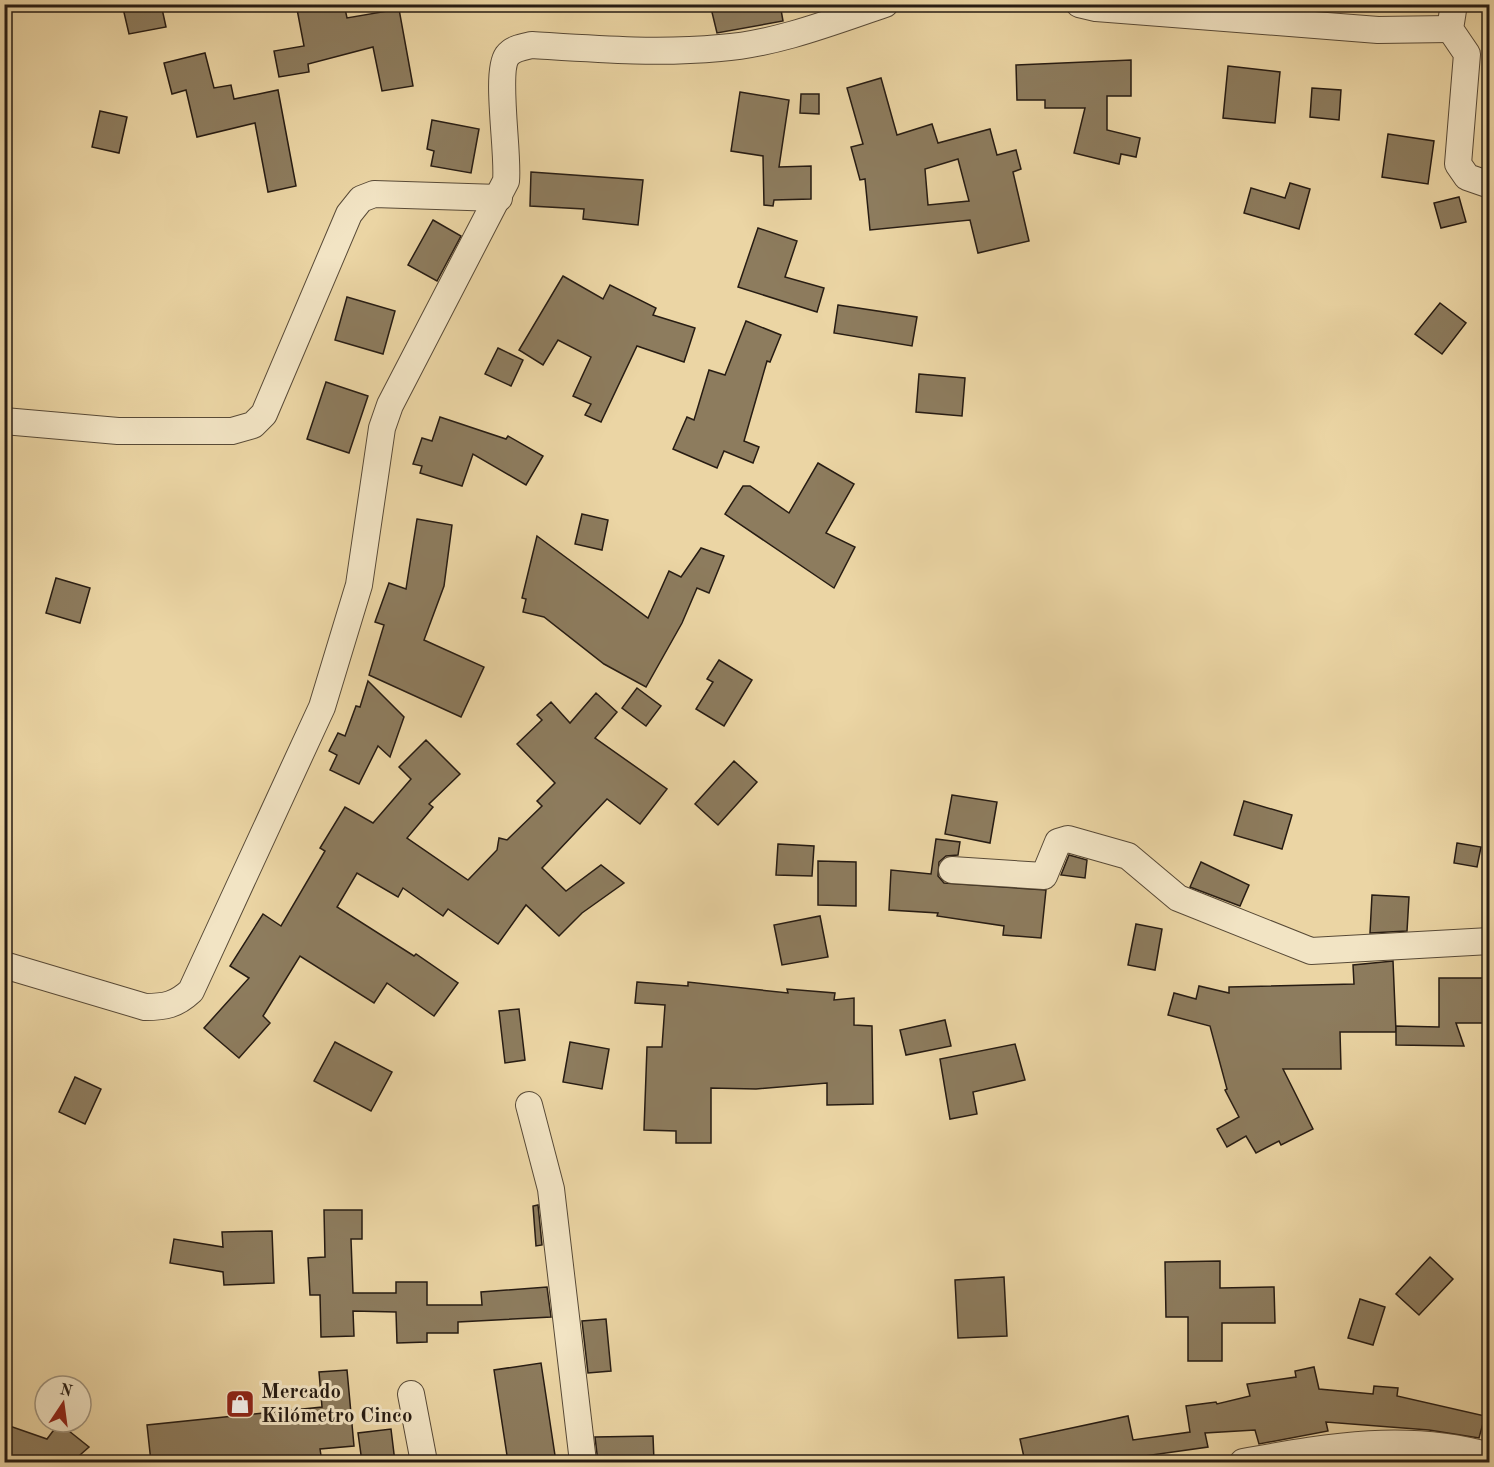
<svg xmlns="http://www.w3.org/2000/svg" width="1494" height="1467" font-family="'Old Standard TT',serif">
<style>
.building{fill:#8d7c5e;stroke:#271c13;stroke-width:1.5;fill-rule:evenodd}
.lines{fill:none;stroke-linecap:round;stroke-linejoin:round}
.street-casing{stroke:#584a37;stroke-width:28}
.street{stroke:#f2e4c4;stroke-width:26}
.labels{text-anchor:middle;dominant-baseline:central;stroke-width:6;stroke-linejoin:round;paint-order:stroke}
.poi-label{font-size:21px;font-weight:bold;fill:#271c13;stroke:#f2e4c4;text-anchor:start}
</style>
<rect width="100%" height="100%" fill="#ebd5a4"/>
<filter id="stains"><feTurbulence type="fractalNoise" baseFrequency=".00333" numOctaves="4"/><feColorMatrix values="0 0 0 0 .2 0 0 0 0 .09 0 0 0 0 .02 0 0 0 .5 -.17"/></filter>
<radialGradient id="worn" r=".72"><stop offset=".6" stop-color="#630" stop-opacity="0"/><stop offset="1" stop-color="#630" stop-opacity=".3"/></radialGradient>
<g class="building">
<polygon points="122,4 161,4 166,27 129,34"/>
<polygon points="296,4 344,4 347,18 399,9 413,86 382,91 373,47 308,64 309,72 279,77 274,51 304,46"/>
<polygon points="710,4 780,4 783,21 717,33"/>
<polygon points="205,53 214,88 231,85 234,99 278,90 296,186 268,192 255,123 197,137 186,90 172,94 164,63"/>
<polygon points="1131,60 1131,96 1107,96 1107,130 1140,138 1136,157 1121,154 1119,164 1074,153 1085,108 1045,108 1045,100 1017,100 1016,65"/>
<polygon points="1228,66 1280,72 1275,123 1223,118"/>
<path d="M881,78L897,135L932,124L938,143L990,129L997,155L1016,150L1021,169L1013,172L1029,241L978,253L970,220L870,230L865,179L860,180L851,147L863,144L847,88ZM958,159L969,201L928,205L925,169Z"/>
<polygon points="1312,88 1341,90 1339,120 1310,117"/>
<polygon points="740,92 789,100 779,167 811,166 811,199 774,200 773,206 764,205 763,156 731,151"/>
<polygon points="801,94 819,94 819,114 800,113"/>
<polygon points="100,111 127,117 119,153 92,147"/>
<polygon points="432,120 479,129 471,173 431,166 434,151 427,149"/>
<polygon points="1388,134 1434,141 1428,184 1382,177"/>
<polygon points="531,172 643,180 638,225 583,219 584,209 530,206"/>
<polygon points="1290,183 1310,189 1299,229 1244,213 1251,188 1285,198"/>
<polygon points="1459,197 1466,222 1441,228 1434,203"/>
<polygon points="433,220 461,236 437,281 408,265"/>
<polygon points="758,228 797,241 785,277 824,288 817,312 738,287"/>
<polygon points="563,276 603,299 610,285 656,308 653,315 695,328 684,362 637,346 601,422 585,415 591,404 573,396 591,357 558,340 543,365 519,350"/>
<polygon points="347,297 395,311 383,354 335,340"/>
<polygon points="1440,303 1466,323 1442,354 1415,334"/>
<polygon points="838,305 917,317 912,346 834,333"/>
<polygon points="746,321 781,335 770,362 767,361 744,441 759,447 753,463 724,451 717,468 673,449 687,417 694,420 709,370 725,375"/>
<polygon points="498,348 523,360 511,386 485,374"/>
<polygon points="919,374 965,378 962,416 916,412"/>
<polygon points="326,382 368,396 349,453 307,439"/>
<polygon points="440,417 506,439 508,436 543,456 526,485 473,454 462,486 420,473 422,466 413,464 422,438 432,441"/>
<polygon points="818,463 854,484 826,533 855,547 834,588 725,514 743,486 750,486 789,513"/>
<polygon points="582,514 608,520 602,550 575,544"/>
<polygon points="417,519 452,525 444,586 424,640 484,667 461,717 369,675 384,625 375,622 389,583 406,589"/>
<polygon points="537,536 648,618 669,571 681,577 701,548 724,556 709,593 697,588 682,623 646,687 604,664 544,617 523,612 526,599 522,598"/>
<polygon points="56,578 90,588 80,623 46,613"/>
<polygon points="719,660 752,680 724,726 696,709 713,682 707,679"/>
<polygon points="368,681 404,717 390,757 378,746 359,784 330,770 337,755 329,751 338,733 345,736 356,706 360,707"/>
<polygon points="637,688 661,706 646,726 622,708"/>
<polygon points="596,693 617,712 595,738 667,789 640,824 607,799 542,868 566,891 601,865 624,883 582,913 559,936 526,905 498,944 448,909 443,916 403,888 398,897 357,873 337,907 414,956 416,954 458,983 434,1016 387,983 374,1003 300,956 263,1016 270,1023 239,1058 204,1028 249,978 230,966 263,914 281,926 325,851 320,848 345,807 373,823 411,779 399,767 426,740 460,774 429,804 433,807 407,838 468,880 497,850 499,838 507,840 542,806 537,801 555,783 517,744 542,720 537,715 551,702 570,723"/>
<polygon points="734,761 757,782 718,825 695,804"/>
<polygon points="952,795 997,802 990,843 945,834"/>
<polygon points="1244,801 1292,815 1282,849 1234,835"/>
<polygon points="936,839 960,842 958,855 946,856 939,862 938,876 944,883 1046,890 1041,938 1003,935 1004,926 937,916 938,913 889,910 891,870 931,874"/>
<polygon points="1457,843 1481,847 1477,867 1454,863"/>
<polygon points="778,844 814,846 812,876 776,875"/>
<polygon points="1069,855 1087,860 1085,878 1061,875"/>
<polygon points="818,861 856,862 856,906 818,905"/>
<polygon points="1201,862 1249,885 1240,906 1190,887"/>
<polygon points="1372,895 1409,897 1407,931 1370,933"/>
<polygon points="820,916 828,957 782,965 774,925"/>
<polygon points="1136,924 1162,929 1155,970 1128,965"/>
<polygon points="1393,961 1396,1032 1340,1032 1341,1069 1283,1069 1313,1129 1281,1145 1279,1141 1256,1153 1246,1136 1227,1147 1217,1129 1239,1117 1225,1090 1227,1089 1210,1026 1168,1015 1174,993 1196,999 1199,986 1229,993 1229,987 1354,984 1353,965"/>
<polygon points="1439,978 1490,978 1490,1023 1456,1023 1464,1046 1396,1045 1396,1026 1439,1027"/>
<polygon points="637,982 688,986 688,982 788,993 787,989 835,993 834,1000 854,998 854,1025 872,1026 873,1104 827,1105 827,1083 756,1089 711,1088 711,1143 676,1143 676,1131 644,1130 647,1047 662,1047 665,1005 635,1003"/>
<polygon points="519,1009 525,1060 505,1063 499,1011"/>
<polygon points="945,1020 951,1046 906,1055 900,1030"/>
<polygon points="335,1042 392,1072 371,1111 314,1081"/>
<polygon points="570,1042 609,1049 602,1089 563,1082"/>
<polygon points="1015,1044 1025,1080 973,1092 977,1114 950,1119 940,1059"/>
<polygon points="75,1077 101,1089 85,1124 59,1112"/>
<polygon points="538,1205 542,1245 536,1246 533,1206"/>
<polygon points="324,1210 362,1210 362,1239 351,1239 353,1293 396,1293 396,1282 427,1282 427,1305 482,1305 481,1292 547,1287 551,1317 458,1322 458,1333 427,1333 427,1342 397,1343 396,1312 353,1311 354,1336 321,1337 320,1295 310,1295 308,1258 325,1257"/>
<polygon points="272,1231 274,1283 224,1285 223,1272 170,1263 174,1239 223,1247 222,1232"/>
<polygon points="1430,1257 1453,1279 1419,1315 1396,1294"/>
<polygon points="1220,1261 1220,1288 1274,1287 1275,1323 1222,1323 1222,1361 1188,1361 1188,1317 1166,1317 1165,1262"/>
<polygon points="1004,1277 1007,1336 958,1338 955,1280"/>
<polygon points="1360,1299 1385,1307 1373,1345 1348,1338"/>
<polygon points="606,1319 611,1371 588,1373 582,1321"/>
<polygon points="541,1363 556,1462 508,1462 494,1370"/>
<polygon points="1314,1367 1319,1389 1373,1394 1374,1386 1398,1388 1397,1396 1485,1416 1479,1438 1429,1430 1326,1422 1328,1431 1259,1444 1255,1430 1205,1433 1208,1447 1137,1457 1138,1460 1126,1462 1025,1462 1020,1439 1128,1416 1133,1440 1190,1432 1186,1406 1216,1402 1217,1404 1250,1396 1247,1384 1296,1377 1295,1371"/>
<polygon points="347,1370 354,1446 320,1449 322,1462 151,1462 147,1425 322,1407 319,1372"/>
<polygon points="59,1423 89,1447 72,1462 4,1462 4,1424 47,1439"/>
<polygon points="391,1429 395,1462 362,1462 358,1433"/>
<polygon points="653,1436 654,1461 598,1462 595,1437"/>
</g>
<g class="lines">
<g class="street-casing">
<g id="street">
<polyline points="1079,4 1096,8 1378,30 1450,29"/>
<polyline points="1454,4 1450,29 1467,54 1458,164 1467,177 1490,185"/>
<polyline points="4,421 118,431 232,431 253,425 264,414 349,214 361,199 374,194 499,198"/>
<polyline points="952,870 1044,876 1058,842 1068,839 1128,856 1178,898 1311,951 1490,941"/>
<path d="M4,965L145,1007C165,1007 176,1005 191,991L322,707L359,585L382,428L390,405L506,181C509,154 495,73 507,56C513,48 523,47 532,45C595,49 657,54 720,48C776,44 832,22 885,4"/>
<polyline points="529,1105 551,1189 583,1462"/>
<polyline points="411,1394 424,1462"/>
<path d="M1243,1462C1327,1447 1405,1432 1490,1456"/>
</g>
</g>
<use href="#street" class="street"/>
</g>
<defs>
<g id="shop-square" transform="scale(1.5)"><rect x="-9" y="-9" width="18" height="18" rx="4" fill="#8f2418" stroke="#f2e4c4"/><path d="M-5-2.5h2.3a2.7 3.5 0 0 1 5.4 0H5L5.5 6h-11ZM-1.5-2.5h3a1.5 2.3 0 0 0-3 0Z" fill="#fff"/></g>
</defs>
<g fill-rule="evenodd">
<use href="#shop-square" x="240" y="1404"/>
</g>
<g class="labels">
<g class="poi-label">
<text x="261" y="1392">Mercado<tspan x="261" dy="24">Kilómetro Cinco</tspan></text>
</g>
</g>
<rect width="1494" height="1467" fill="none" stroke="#ebd5a4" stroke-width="24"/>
<rect x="6" y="6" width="1482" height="1455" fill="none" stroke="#271c13" stroke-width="3"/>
<rect x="12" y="12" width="1470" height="1443" fill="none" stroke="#271c13" stroke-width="1.5"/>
<g transform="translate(63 1404) rotate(13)"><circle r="28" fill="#f2e4c4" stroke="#a1947d" stroke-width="1.5"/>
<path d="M0-4.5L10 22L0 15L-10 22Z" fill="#8f2418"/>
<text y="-9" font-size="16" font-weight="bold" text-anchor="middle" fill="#271c13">N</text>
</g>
<rect width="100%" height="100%" filter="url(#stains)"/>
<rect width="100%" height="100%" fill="url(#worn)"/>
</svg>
